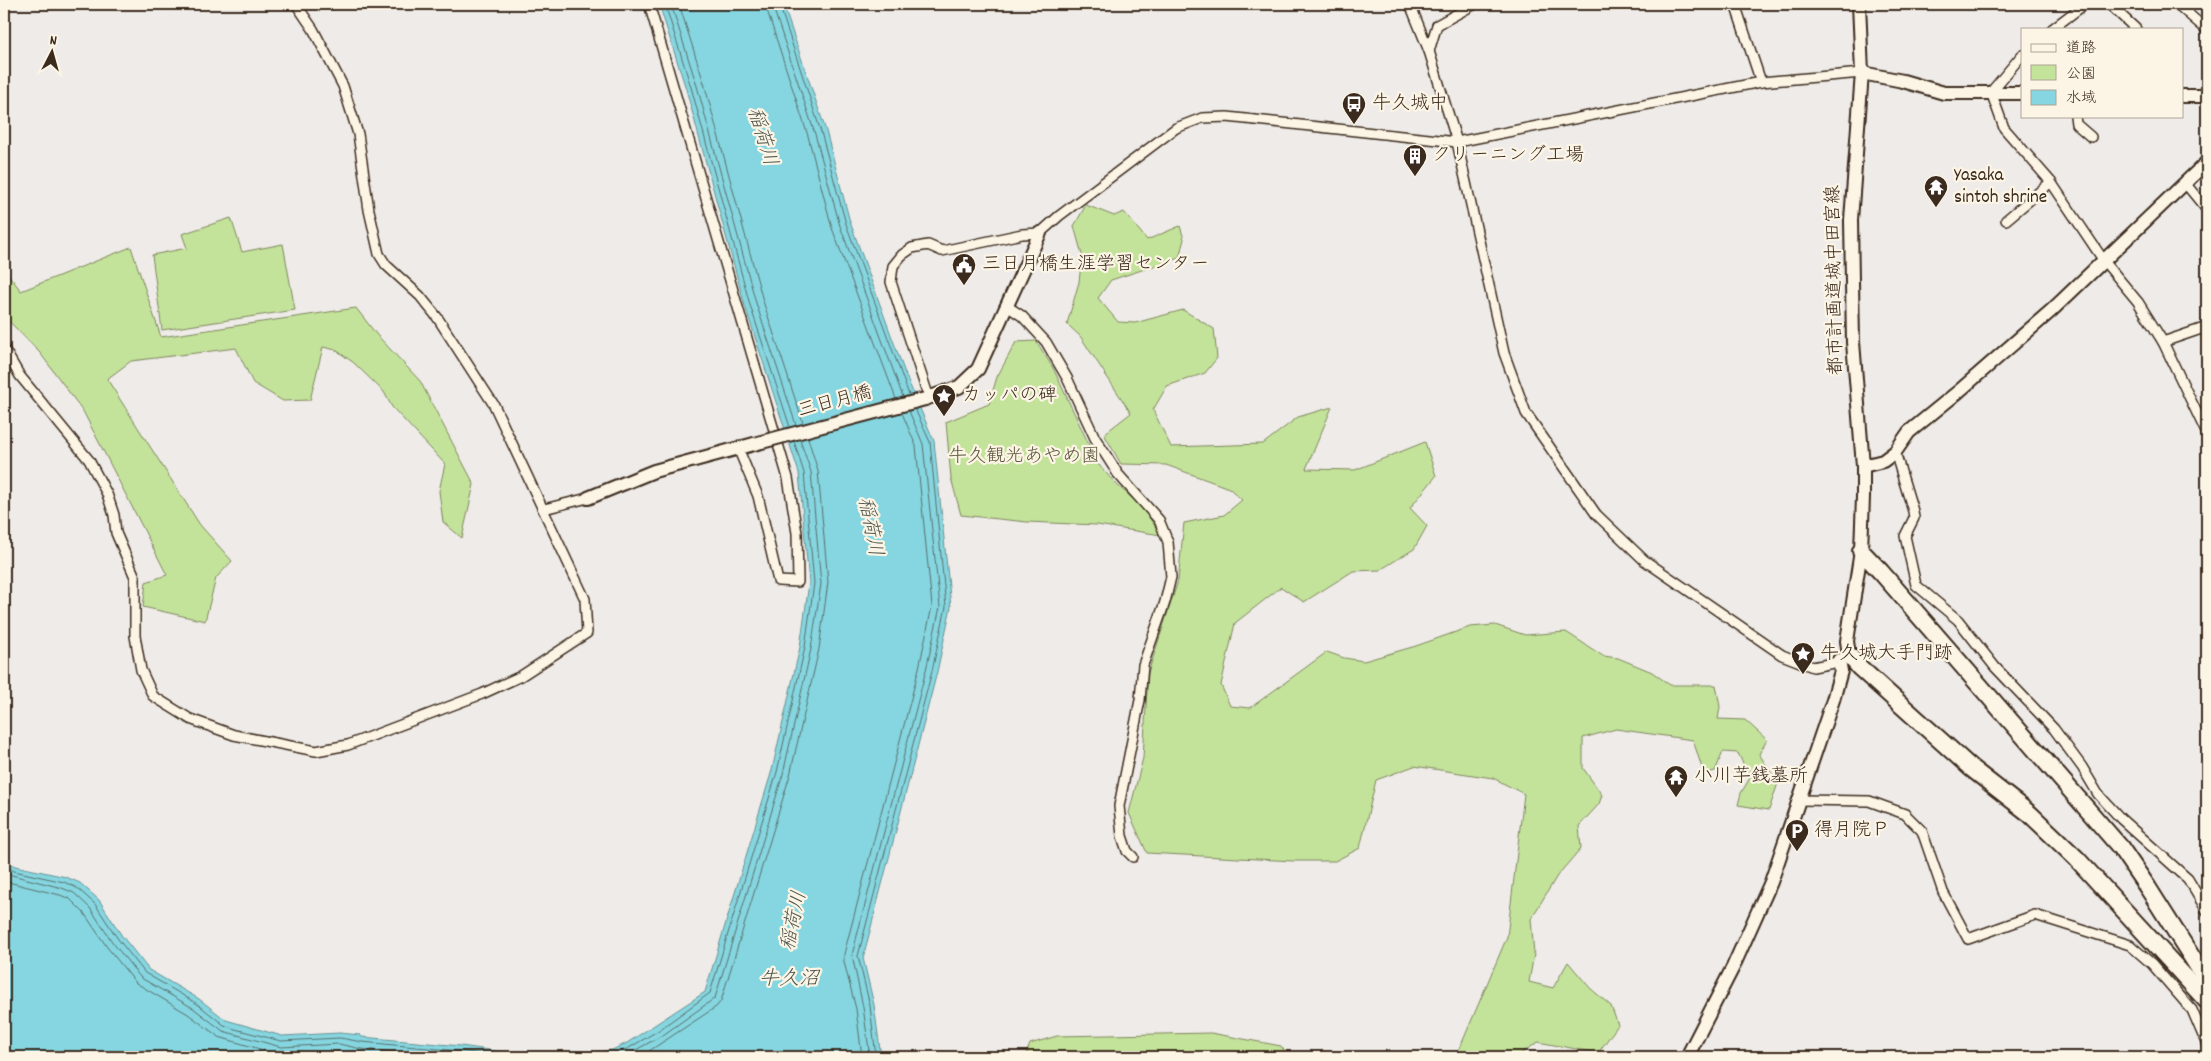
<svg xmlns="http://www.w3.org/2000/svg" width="2211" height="1061" font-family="Dekko,'Klee One',sans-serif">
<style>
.green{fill:#c3e39b;stroke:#7f865c}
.water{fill:#85d6e0;stroke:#679192}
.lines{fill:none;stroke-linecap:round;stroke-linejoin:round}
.shore{stroke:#596f6c;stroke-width:1}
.street-casing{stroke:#3b2a1e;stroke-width:12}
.secondary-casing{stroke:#3b2a1e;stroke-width:16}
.highway-casing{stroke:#3b2a1e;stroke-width:20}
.street{stroke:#fcf5e5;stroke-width:9}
.secondary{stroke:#fcf5e5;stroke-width:12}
.highway{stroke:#fcf5e5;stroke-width:16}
.secondary-bridge-casing{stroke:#3b2a1e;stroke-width:16;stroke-linecap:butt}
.secondary-bridge{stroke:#fcf5e5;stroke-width:12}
.labels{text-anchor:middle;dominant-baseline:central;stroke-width:4.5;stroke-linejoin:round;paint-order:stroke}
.poi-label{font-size:19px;fill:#3b2a1e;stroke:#fcf5e5;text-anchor:start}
.street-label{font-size:19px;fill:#3b2a1e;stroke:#fcf5e5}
.park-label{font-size:19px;fill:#5d583d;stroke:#fcf5e5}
.water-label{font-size:20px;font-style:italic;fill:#4e554e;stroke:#fcf5e5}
</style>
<rect width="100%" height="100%" fill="#eeebe8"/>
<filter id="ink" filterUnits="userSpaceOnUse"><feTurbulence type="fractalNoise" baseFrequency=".02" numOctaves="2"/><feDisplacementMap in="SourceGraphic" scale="10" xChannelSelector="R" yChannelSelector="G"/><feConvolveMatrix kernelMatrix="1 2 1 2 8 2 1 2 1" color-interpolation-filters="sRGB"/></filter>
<g filter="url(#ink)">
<g class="green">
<polygon points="1086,205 1114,216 1124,212 1147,240 1180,226 1184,239 1179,258 1111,280 1098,298 1118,322 1135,323 1183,310 1214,329 1217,358 1205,373 1167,386 1153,410 1171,447 1263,444 1298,417 1332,407 1306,469 1355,470 1425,442 1436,476 1410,508 1427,526 1414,549 1380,570 1353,571 1304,602 1281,587 1235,623 1221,685 1230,706 1250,708 1327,652 1344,658 1364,661 1416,646 1470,627 1495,625 1525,635 1566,632 1603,656 1618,658 1652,672 1670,685 1716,685 1720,707 1718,719 1745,720 1767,740 1759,754 1778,783 1769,810 1738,805 1741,793 1750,778 1738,753 1723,752 1715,771 1704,774 1693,740 1616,729 1583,738 1583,768 1602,795 1599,804 1579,826 1581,848 1557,876 1531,919 1534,954 1529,982 1553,988 1568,962 1590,988 1611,1006 1618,1025 1598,1053 1538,1042 1516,1057 1456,1057 1507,937 1524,794 1493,778 1414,766 1376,780 1360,848 1335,861 1294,861 1147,853 1129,813 1143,758 1148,673 1178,581 1184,523 1224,515 1242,500 1229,488 1166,465 1121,464 1104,434 1131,413 1080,336 1067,324 1079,282 1082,255 1074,226"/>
<polygon points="231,218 242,252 283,244 295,310 162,330 152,255 187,248 182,234"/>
<polygon points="131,247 161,337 356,308 376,334 420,381 474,484 462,538 443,522 439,491 445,464 392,407 384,392 354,363 336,350 323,347 310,400 283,401 253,383 236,348 131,361 107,379 200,525 232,561 216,578 205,621 143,607 146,582 167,575 83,411 40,353 4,316 4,269 21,291"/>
<polygon points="1036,341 1053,368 1098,464 1116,484 1142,507 1161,535 1097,525 1027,522 961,515 951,478 946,422 989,404 997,377 1016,342"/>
<polygon points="1211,1033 1281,1046 1289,1057 1025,1057 1030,1044 1057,1036"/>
</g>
<g class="water">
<polygon points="659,4 783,4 826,131 850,222 906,376 934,441 951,607 937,672 863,958 874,1005 881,1057 560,1057 612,1050 627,1043 705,992 772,770 800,647 809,583 799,473 745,306 686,89"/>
<polygon points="4,861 15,866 66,877 80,883 99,900 122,936 149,970 199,999 226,1020 282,1036 340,1033 360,1035 362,1037 461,1046 536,1057 4,1057"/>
</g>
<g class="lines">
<g class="shore">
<polyline points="665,4 691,87 750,305 790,427"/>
<polyline points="671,4 697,86 756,303 796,425"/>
<polyline points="679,4 704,83 763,301 803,423"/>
<polyline points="765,4 808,136 832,228 896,399"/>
<polyline points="772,4 815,134 840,226 903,397"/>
<polyline points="779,4 821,132 846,224 909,395"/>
<polyline points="4,866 14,871 64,882 77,888 95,904 118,939 145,973 196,1003 224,1025 235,1029 281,1041 340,1038 362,1042 460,1051 502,1057"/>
<polyline points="4,873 62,888 74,893 90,908 113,943 141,978 193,1008 223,1031 281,1047 339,1044 361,1049 460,1057"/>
<polyline points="4,881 60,895 70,899 84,913 107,947 136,983 188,1014 219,1037 280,1055 339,1052 371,1057"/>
<polyline points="598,1057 613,1054 629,1048 659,1030 710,993 777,772 805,647 814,583 804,473 794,441"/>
<polyline points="623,1057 663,1035 715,998 783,774 811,649 821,584 811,472 800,440"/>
<polyline points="640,1057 716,1007 721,1001 790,775 819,649 828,582 818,471 808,438"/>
<polyline points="862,1057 856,1009 844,962 844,954 919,668 932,606 916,446 902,413"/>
<polyline points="870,1057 863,1007 852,955 926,670 940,607 923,444 909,411"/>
<polyline points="876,1057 870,1006 858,956 932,671 946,607 930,442 915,409"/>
</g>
<g class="street-casing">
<g id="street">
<polyline points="649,4 788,478 797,533 798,582 778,581 758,496 738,448"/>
<polyline points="1410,4 1429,51 1457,142 1504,353 1526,413 1596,514 1644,560 1782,655 1813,667 1833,663 1842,659"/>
<polyline points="1735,4 1761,82"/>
<polyline points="2109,4 2136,29"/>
<polyline points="2177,4 2207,30"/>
<polyline points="2052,29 2085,4"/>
<polyline points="1429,51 1437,25 1475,4"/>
<polyline points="2022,55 1991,92 2004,128 2051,182 2104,261 2138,302 2163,342 2207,434"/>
<polyline points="2075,116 2076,124 2091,137"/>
<polyline points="2185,183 2207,210"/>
<polyline points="2006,220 2051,182"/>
<polyline points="1007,306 1022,316 1046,342 1067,378 1095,438 1118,474 1159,520 1168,542 1171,577 1165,602 1143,665 1140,700 1119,806 1122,836 1127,851 1133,857"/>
<polyline points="2163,342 2207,327"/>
<polyline points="4,349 20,376 89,460 107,494 114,515 116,533 135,577 135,636 141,670 153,696 190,719 234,735 316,751 348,745 482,694 521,676 587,633 585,599 494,405 437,317 420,296 386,265 379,254 369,210 358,134 343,86 313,29 296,4"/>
<polyline points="929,398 891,282 893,266 902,255 912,248 928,245 942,251 1022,234 1040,233 1059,216 1176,128 1202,118 1227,117 1457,142 1761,82 1862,73"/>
<polyline points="1895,452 1913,511 1914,518 1905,536 1916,585 1958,620 1995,667 2054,729 2082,767 2098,794 2121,819 2188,879 2207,911"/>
<polyline points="544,509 588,498"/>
<polyline points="1798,800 1869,801 1905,814 1922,831 1943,892 1968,939 2035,915 2130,945 2152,964 2192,1010 2207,1045"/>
</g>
</g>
<g class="secondary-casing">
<g id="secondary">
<polyline points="1862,73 1903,81 1944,93 2022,93"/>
<polyline points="2182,96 2207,96"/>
<polyline points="925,399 959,387 978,369 1040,233"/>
<polyline points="1863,466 1883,461 1895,452 1909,432 1958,392 2052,310 2207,162"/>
<polyline points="588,498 654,471 754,444"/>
<polyline points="1849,655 1847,641 1861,551 1863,497 1863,466 1853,342 1851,220 1862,73 1859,4"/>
<polyline points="1687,1057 1733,967 1771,882 1833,700 1841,671 1839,660"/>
</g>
</g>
<g class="highway-casing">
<g id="highway">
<polyline points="1861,551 1881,572 2120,847 2148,888 2207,981"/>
<polyline points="1849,655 1859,667 1971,768 2030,814 2077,859 2207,1001"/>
</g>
</g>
<use href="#street" class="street"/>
<use href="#secondary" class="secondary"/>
<use href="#highway" class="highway"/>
<g class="secondary-bridge-casing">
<polyline id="secondary-bridge" points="754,444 925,399"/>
</g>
<use href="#secondary-bridge" class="secondary-bridge"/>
</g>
</g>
<defs>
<g id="bus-pin" transform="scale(1.25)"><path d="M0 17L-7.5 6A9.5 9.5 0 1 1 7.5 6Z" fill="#3b2a1e" stroke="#fcf5e5"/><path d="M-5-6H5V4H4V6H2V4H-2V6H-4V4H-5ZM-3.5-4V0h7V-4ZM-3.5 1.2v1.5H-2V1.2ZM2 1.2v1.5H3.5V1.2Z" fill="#fff"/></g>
<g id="building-pin" transform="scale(1.25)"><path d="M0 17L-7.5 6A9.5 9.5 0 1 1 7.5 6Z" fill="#3b2a1e" stroke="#fcf5e5"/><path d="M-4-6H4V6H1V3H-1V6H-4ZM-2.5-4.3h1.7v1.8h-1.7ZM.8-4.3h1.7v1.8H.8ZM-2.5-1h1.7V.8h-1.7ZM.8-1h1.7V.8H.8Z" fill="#fff"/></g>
<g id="temple-pin" transform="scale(1.25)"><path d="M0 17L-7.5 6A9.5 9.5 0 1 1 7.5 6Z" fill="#3b2a1e" stroke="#fcf5e5"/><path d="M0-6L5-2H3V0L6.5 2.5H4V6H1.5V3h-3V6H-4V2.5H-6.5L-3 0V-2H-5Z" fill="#fff"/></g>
<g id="civic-pin" transform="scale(1.25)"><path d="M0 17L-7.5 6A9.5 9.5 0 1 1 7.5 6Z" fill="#3b2a1e" stroke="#fcf5e5"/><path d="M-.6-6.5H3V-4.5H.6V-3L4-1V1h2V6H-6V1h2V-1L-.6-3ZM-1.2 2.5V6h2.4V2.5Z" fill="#fff"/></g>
<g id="sight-pin" transform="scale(1.25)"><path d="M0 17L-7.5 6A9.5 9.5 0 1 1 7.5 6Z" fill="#3b2a1e" stroke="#fcf5e5"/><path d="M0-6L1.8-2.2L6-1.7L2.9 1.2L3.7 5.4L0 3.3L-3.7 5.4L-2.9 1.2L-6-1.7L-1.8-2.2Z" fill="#fff"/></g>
<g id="parking-pin" transform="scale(1.25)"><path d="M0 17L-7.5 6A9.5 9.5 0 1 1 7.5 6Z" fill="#3b2a1e" stroke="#fcf5e5"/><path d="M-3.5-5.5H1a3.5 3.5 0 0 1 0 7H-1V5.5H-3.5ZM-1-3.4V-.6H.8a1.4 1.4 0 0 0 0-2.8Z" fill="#fff"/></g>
</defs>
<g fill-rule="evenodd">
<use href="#bus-pin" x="1354" y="104"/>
<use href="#building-pin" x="1415" y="156"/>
<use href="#temple-pin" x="1936" y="187"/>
<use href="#civic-pin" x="964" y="265"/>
<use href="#sight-pin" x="944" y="396"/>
<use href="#sight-pin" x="1803" y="654"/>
<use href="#temple-pin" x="1676" y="777"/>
<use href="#parking-pin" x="1797" y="831"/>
</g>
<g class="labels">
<g class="poi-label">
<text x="1372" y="104">牛久城中</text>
<text x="1432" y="156">クリーニング工場</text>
<text x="1954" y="176">Yasaka<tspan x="1954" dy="22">sintoh shrine</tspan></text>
<text x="982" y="265">三日月橋生涯学習センター</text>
<text x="962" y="396">カッパの碑</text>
<text x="1820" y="654">牛久城大手門跡</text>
<text x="1694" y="777">小川芋銭墓所</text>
<text x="1814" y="831">得月院Ｐ</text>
</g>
<g class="street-label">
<text transform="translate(1836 280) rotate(-91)">都市計画道城中田宮線</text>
<text transform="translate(835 403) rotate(-15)">三日月橋</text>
</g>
<g class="park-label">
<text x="1024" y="457">牛久観光あやめ園</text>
</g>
<g class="water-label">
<text transform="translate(761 137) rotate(73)">稲荷川</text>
<text transform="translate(869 527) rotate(79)">稲荷川</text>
<text transform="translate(795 921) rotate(-78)">稲荷川</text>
<text x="789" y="980">牛久沼</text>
</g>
</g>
<rect width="2211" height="1061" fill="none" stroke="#fcf5e5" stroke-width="20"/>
<rect x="10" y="10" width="2191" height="1041" fill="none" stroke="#3b2a1e" stroke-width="2" filter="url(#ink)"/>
<rect x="2021" y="28" width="162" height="90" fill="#fcf5e5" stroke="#afa495"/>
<rect x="2031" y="44" width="25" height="8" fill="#fcf5e5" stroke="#afa495"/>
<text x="2066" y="52" font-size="15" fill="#3b2a1e">道路</text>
<rect x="2031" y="65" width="25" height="15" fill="#c3e39b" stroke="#afa495"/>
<text x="2066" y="78" font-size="15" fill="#3b2a1e">公園</text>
<rect x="2031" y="90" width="25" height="15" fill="#85d6e0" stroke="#afa495"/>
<text x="2066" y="102" font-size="15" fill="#3b2a1e">水域</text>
<g transform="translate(52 52) rotate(6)" stroke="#fcf5e5" stroke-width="4" paint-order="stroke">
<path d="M0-4L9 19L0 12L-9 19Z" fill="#3b2a1e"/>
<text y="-8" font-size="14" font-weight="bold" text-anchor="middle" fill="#3b2a1e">N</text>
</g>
</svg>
